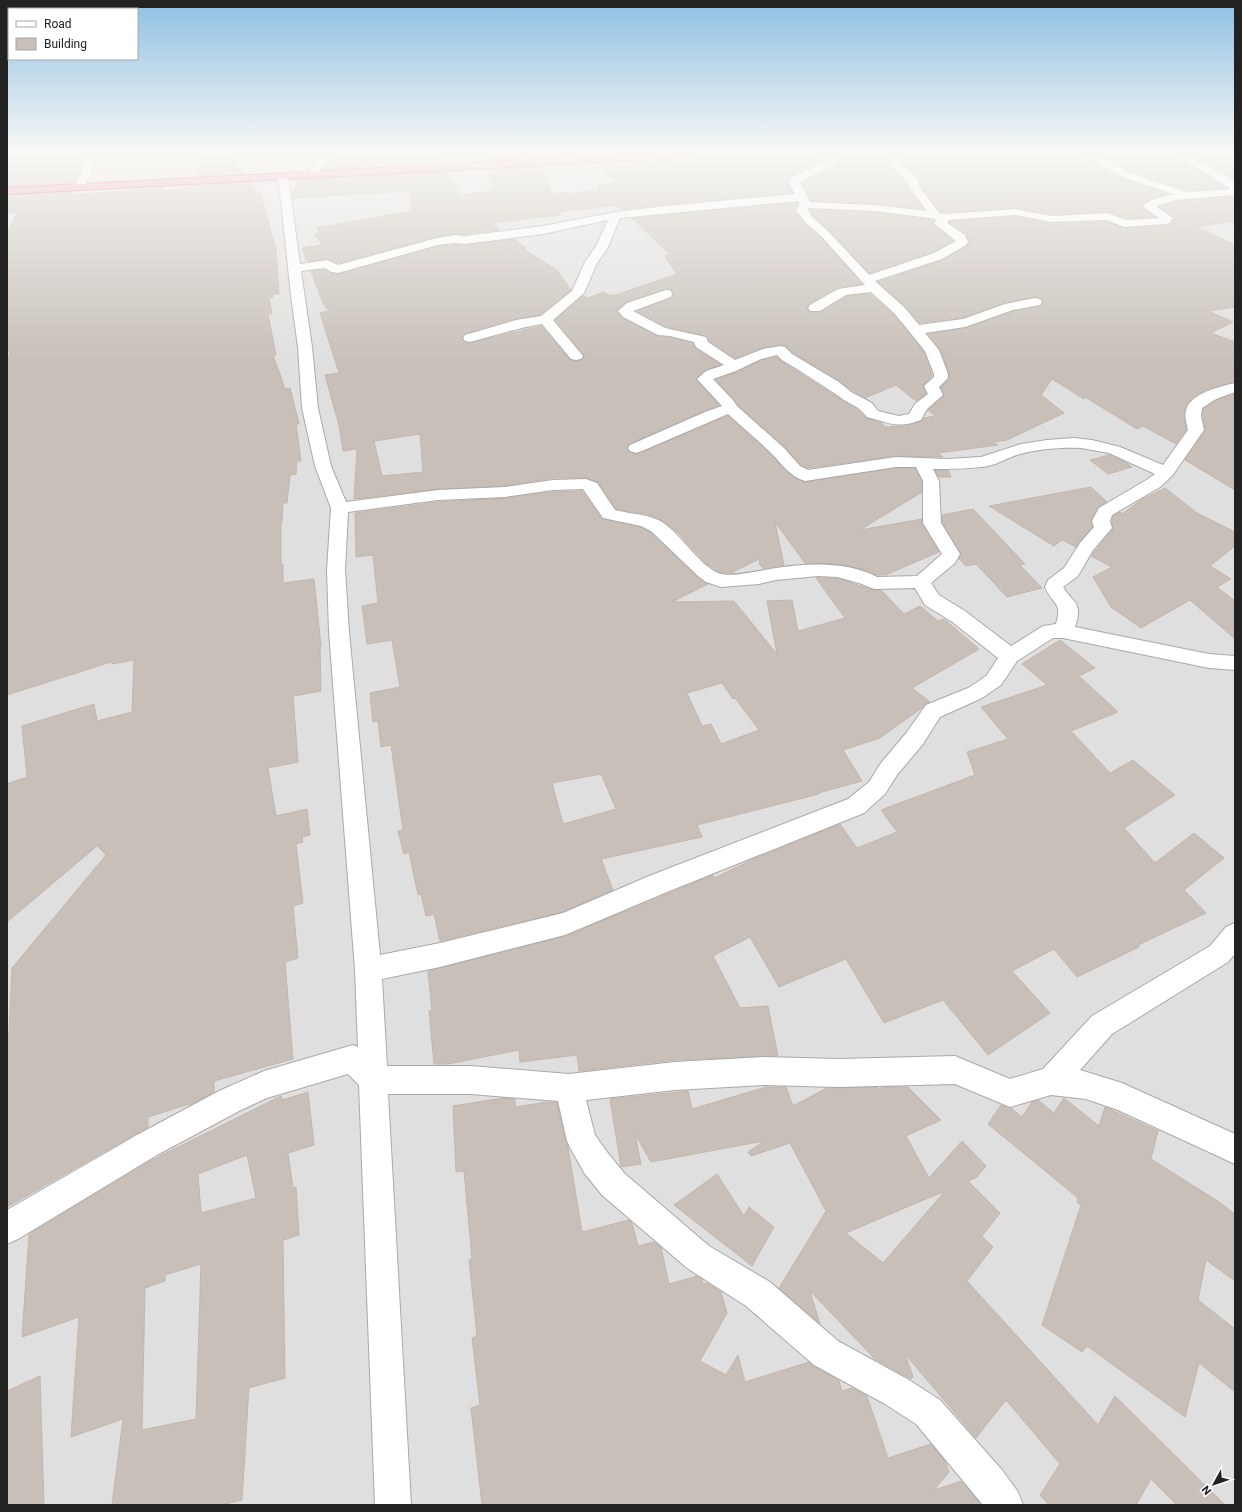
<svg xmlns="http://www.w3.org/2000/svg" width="1242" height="1512" font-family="Roboto,sans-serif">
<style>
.residential{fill:#e0dfdf}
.building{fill:#c7bfb8;stroke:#c4b6ab;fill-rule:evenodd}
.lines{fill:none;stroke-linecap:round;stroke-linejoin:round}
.minor-casing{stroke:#a9a9a9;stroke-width:2}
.highway-casing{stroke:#dc2a67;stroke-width:2}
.minor{fill:#fff;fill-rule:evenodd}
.highway{fill:#e892a2;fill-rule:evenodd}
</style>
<rect width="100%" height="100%" fill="#f2efe9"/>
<rect class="residential" x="7" y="153" width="1228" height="1352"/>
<g class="building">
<polygon points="20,153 88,153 74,183 7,186 7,161 11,154"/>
<polygon points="203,153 227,153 244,174 194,177"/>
<polygon points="315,153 321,153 308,170 305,171"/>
<polygon points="334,153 442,153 446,163 322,170"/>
<polygon points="480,153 537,153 539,158 483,161"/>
<polygon points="781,153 834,153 790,177 788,184 793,193 623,210 620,207 616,207 615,205 559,212 561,215 491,223 500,230 437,237 338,263 327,259 307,261 302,248 322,245 315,234 320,233 317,228 412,211 410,191 292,198 292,193 299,180 449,172 459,195 493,191 492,188 493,188 486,170 542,167 552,194 565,192 567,194 600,189 598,185 616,182 601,169 636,165 635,163 655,162 654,161"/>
<polygon points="848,153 887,153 889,166 906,183 907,186 924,209 875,204 811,201 802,183 835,165"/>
<polygon points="899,153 1079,153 1080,156 1124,179 1168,194 1151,199 1141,205 1141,207 1155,217 1126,218 1108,212 1052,214 1015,208 946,212 940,212 920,185 919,178 901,163"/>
<polygon points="1095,153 1172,153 1226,188 1187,190 1134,173"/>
<polygon points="1187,153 1235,153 1235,180"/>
<polygon points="250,182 261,196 276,250 279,294 273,294 273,297 269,298 272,314 268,314 276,355 273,355 285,389 290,388 299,424 296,424 301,461 297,461 296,474 290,475 287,503 283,503 282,522 281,522 281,565 283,565 283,583 314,579 321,646 320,647 321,691 293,696 298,762 268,768 276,816 307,809 310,835 302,837 303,842 296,844 303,903 293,906 298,958 285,962 293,1059 214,1081 214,1092 189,1105 189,1104 148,1117 148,1127 7,1207 7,1033 9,1033 12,968 106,855 97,846 7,922 7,784 27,777 22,726 94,704 97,721 132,712 134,660 112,664 111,662 7,695 7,357 10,356 7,345 7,234 17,212 7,213 7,195 72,192 70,195 143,189 145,191 162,187 165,191 189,188 190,186"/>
<polygon points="1235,197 1235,221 1197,227 1235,245 1235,307 1208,311 1233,322 1211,333 1235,342 1235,382 1205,390 1192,399 1187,404 1184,413 1186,430 1176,444 1143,426 1137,429 1085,397 1084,399 1052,379 1041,395 1064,413 1007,440 993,442 998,445 938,453 943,457 896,456 808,468 801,465 785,447 738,405 716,380 736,372 762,360 777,357 781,361 856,409 866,418 881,423 885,427 907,426 921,421 924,418 935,416 928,410 944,396 941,387 950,378 949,373 940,349 928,334 966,328 1013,311 1040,306 1043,303 1041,298 1035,297 1004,303 963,318 920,323 906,307 878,282 942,260 967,246 969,241 966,234 949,223 950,221 1015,217 1052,224 1106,222 1124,228 1166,226 1171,224 1174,218 1159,207 1176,201"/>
<path d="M797,203L798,205L795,211L804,223L820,237L862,284L837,288L809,304L807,307L809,312H821L847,296L870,294L894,315L924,352L932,374V376L923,386L926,394L916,401L896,385L865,398L793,353L786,346L780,345L762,348L735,358L709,341L706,336L666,327L637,311L672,298L673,294L672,291L666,289L627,302L617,310V312L622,318L657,336L670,337L693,343L695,348L721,365L705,370L696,379L719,405L629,444L627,449L630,452L636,454L728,416L766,450L790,474L804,482L896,468H915L922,481V492L860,530L922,519V524L939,552L885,575H877L866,570L841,564L805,563L775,522L784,565L764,569L760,565L759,559L731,573H721L707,564L678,533L663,521L645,514L616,509L598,482L586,478H553L505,486L438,489L354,499L357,449L343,451L339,425L325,375L339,373L320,313L329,311L323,303L311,271L325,270L331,273L338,274L438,246L455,245H465L514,239L526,248L523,249L557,270L571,290L540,315L516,319L465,334L462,339L465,342L470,343L541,326L570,360L576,361L582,360L584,355L555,320L583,296L588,298L604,292L608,295H616L677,274L665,256L670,255L632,218ZM420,434L423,472L382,476L374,441Z"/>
<polygon points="810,210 875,212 934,220 933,224 953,241 933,252 869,273 830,231 814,217"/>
<polygon points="1235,394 1235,490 1185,460 1205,431 1203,416 1203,409 1217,400"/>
<polygon points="1109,455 1125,462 1132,467 1108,474 1090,460"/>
<polygon points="935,470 948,470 951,477 938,477"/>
<polygon points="1091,487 1107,502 1098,507 1091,520 1092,527 1076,547 1062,540 1054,546 989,506"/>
<polygon points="1165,488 1197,513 1235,532 1235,546 1210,566 1231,579 1217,587 1235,601 1235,639 1190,600 1141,628 1111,607 1093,577 1112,567 1091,556 1113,529 1112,521 1113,516 1120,512 1122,514 1141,500"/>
<path d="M582,491L602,519L640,527L650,532L697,577L708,584L672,602L734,601L777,654L767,601L792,600L798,631L845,618L816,578H837L873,590H881L904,614L920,606L938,621L944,619L979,649L912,688L930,702L925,704L923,707L880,738L843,750L862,781L818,793L819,794L697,825L702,837L601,859L613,890L563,912L440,941L434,914L426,916L421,894L418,895L409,852L404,854L398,831L403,830L391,745L381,747L378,721L373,722L370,693L400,687L392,640L367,644L362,606L378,603L373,555L356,557L355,513L438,502L505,498L553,492ZM722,683L733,699L735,698L759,730L721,744L711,724L702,726L687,693ZM601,774L616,809L563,824L552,783Z"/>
<polygon points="973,509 1025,564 1020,565 1042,588 1007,597 976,564 966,566 959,559 961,553 942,523 942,515"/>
<polygon points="1060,640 1095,668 1079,676 1118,712 1071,731 1110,773 1133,760 1175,795 1124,828 1155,863 1194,833 1224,858 1184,890 1206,913 1138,945 1139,947 1077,977 1054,949 1012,971 1050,1013 988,1055 943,1000 884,1023 846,959 779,987 750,937 713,956 740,1008 768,1006 778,1056 675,1060 579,1071 577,1055 520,1062 519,1050 448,1064 434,1064 429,1011 432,1010 428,971 566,936 713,875 714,878 754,859 840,824 857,848 897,832 881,810 975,775 967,752 1008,739 981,707 1047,685 1022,664"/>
<path d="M766,1087H786L793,1106L827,1088L878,1087L879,1089L883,1087H908L941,1120L906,1136L929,1178L962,1141L986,1166L976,1178L968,1181L1000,1213L982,1236L993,1247L967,1281L1098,1425L1115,1396L1225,1505H1177L1151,1479L1136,1505H1049L1040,1495L1060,1464L1006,1400L976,1438L905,1354L913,1376L911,1379L875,1359L810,1291L820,1324L779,1288L826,1211L790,1143L751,1156L748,1152L764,1141L651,1162L635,1134L641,1164L621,1167L610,1099L688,1091L692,1109ZM945,1191L883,1263L846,1233L900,1210Z"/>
<path d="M308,1092L314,1145L288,1153L293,1188L296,1187L299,1235L283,1240L285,1378L249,1388L242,1500L221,1505H112L123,1419L71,1437L79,1317L22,1337L29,1234L150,1161L281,1096L282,1100ZM247,1155L256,1198L201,1213L198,1174ZM201,1264L196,1419L142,1430L145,1288L165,1281V1275Z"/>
<polygon points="503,1098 515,1099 515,1107 548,1102 557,1102 566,1141 568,1147 582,1232 629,1220 632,1223 638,1246 654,1242 661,1247 669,1284 697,1276 702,1279 703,1284 707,1283 721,1292 727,1313 700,1361 726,1375 738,1355 745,1382 809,1362 839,1381 842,1391 852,1388 867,1396 888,1458 931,1444 945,1461 949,1472 934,1490 962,1481 981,1505 482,1505 471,1408 480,1405 472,1338 477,1336 469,1260 472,1259 464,1171 456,1172 453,1106"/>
<polygon points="1064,1098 1099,1126 1105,1107 1158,1131 1151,1159 1219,1202 1235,1214 1235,1281 1206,1260 1198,1300 1235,1329 1235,1392 1199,1363 1185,1417 1087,1346 1082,1352 1042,1325 1081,1205 1077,1202 1078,1198 988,1124 1001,1105 1011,1108 1022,1117 1032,1102 1038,1100 1054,1113"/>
<polygon points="717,1174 744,1216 749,1207 774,1227 752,1266 674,1205"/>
<polygon points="40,1376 44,1505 7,1505 7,1391"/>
</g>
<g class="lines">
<g class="minor-casing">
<g id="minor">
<polygon points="90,153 100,153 84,187 83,189 75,189 74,187"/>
<polygon points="323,153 333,153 315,177 307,177 306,175"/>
<polygon points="562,153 572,153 575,161 574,163 566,163"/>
<path d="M836,153H847L834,164L800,182L810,202L875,205L927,211L908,185V182L890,165L888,153H898L900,164L918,179L919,181L918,185L939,213L946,214L1015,209L1052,216L1108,213L1126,220L1159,218L1142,206L1151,200L1173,194L1125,178L1081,155L1080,153H1092L1133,174L1187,192L1231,189L1173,153H1185L1235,182V195L1176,200L1156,206L1173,218L1170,223L1166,224L1124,227L1106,220L1052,222L1015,215L949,220L947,223L965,235L968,242L966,245L942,259L875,281L905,308L919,325L963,319L1005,304L1035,298L1040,299L1042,302L1040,305L1013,310L965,327L925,333L939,350L948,374V378L939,387L943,395L927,409L921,420C899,429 889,423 867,417C857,404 851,406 840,397C821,384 802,372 782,360L777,355L761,359L736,371L713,379L733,400L737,406L784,448L800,466L808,470L896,457L947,459L981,457L1021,444L1047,440L1074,438L1092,440L1120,447L1163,465L1188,430C1187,424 1184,417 1186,411C1190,393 1219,387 1235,383V392L1216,399L1202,408L1201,416L1204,430L1172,476L1160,487L1112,515L1110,521L1112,528L1093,550L1078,576L1063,587C1074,604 1083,602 1075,627L1209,654L1235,656V670L1209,668L1063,638H1053L1017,661L1001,685L982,698L940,717L923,744L897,775L885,794L864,813L667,892L565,935L440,967L382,979L387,1066H471L569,1074L675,1062L764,1057L839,1059L955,1056L1010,1079L1043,1069L1092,1016L1210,946L1226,927L1235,923V954L1228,962L1112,1034L1080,1070L1122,1083L1235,1134V1164L1118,1110L1086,1099L1051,1095L1010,1107L955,1084L839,1087L764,1085L675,1090L586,1100L595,1135L607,1152L624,1173L709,1246L770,1282L838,1341L909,1380L940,1400L1002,1470L1018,1492L1023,1505H983L916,1424L885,1404L814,1365L746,1306L687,1268L602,1195L585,1174L572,1151L567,1141L558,1101L471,1094H388L411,1505H375L359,1085L348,1074L267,1098L239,1111L157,1155L18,1239L7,1244V1210L137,1135L219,1091L264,1071L353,1045L358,1047L355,970L329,632L327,570L331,508L315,466L302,408L298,347L291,296L282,209L278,177L283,174L288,177L300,264L327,260L338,265L437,238L455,235L465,236L543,226L616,212L665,206L795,194L789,183L791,178L826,160ZM798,201L800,205L796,210L805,222L821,236L865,285L838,289L810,305L808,308L810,311H820L846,295L871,292L895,314L925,351L934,374V377L924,386L928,394L915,404L909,414L899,416L878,411L872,403L851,392L839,382L792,354L785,347L780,346L763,349L735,360L708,342L706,337L665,328L633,311L671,297L672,294L671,291L666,290L627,303L618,311L623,317L658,335L670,336L694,342L696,347L724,365L706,371L697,379L722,406L705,412L630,445L628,448L630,451L636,453L642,451L728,414C742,427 758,440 772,454C782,464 790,477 805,481L896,467H916L923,481V523L942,554L917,576L877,577C848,561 807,563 776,568C763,570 733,577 721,574C702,569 681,534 662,522C648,514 630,514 615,510L597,483L586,479L553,480L505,487L438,490L346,502L331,466L318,408L312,347L301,271L325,268L331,272L338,273L438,245L455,243L465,244L543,234L608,220L595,248L585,262L572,291L541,316L516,320L465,335L463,338L465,341L470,342C494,336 517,328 542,324L571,359L576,360L581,359L583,356L553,320L584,293L597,263L607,249L620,218ZM809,208L875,211L937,219L934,223L936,225L956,241L934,253L869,275L829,232L813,218L808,210ZM1081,448L1109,453L1155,474L1148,479L1099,508L1092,521L1094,527L1080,543L1064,568L1048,580L1045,587C1052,605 1063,601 1056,624L1043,626L1011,646L965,611L939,595L931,583L955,563L960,554L941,523L939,481L933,469C951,469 970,469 988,466C999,464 1009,457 1020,454C1039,449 1061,447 1081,448ZM583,489L603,518L641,526L651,531L698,576L706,582L721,587L759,584L776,580L818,576L837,577L859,583L874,589L915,588L925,605L951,621L998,658L987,675L979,681L968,688L926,705L907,732L881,763L869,782L848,799L649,876L563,913L440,943L380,955L349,632L345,570L348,512L438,500L505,497L553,490Z"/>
</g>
</g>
<g class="highway-casing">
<polygon id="highway" points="661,153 718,153 713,156 7,194 7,188"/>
</g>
<use href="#minor" class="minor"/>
<use href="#highway" class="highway"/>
</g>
<linearGradient id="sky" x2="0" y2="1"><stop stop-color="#8fc0e4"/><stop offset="0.42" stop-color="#f9f8f5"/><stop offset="1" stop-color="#f9f8f5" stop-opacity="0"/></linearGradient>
<rect width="1242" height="364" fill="url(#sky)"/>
<rect width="1242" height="1512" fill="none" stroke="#222222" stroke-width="16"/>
<rect x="8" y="8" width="130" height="52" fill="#ffffff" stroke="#a7a7a7"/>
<rect x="16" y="21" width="20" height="6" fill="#ffffff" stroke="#a7a7a7"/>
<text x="44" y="28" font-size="12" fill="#222222">Road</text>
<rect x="16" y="38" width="20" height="12" fill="#c7bfb8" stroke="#a7a7a7"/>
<text x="44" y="48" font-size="12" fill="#222222">Building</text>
<g transform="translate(1214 1484) rotate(230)" stroke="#ffffff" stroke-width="3" paint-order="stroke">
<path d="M0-3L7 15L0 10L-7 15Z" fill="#222222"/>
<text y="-6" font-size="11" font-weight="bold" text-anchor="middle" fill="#222222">N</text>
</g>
</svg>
